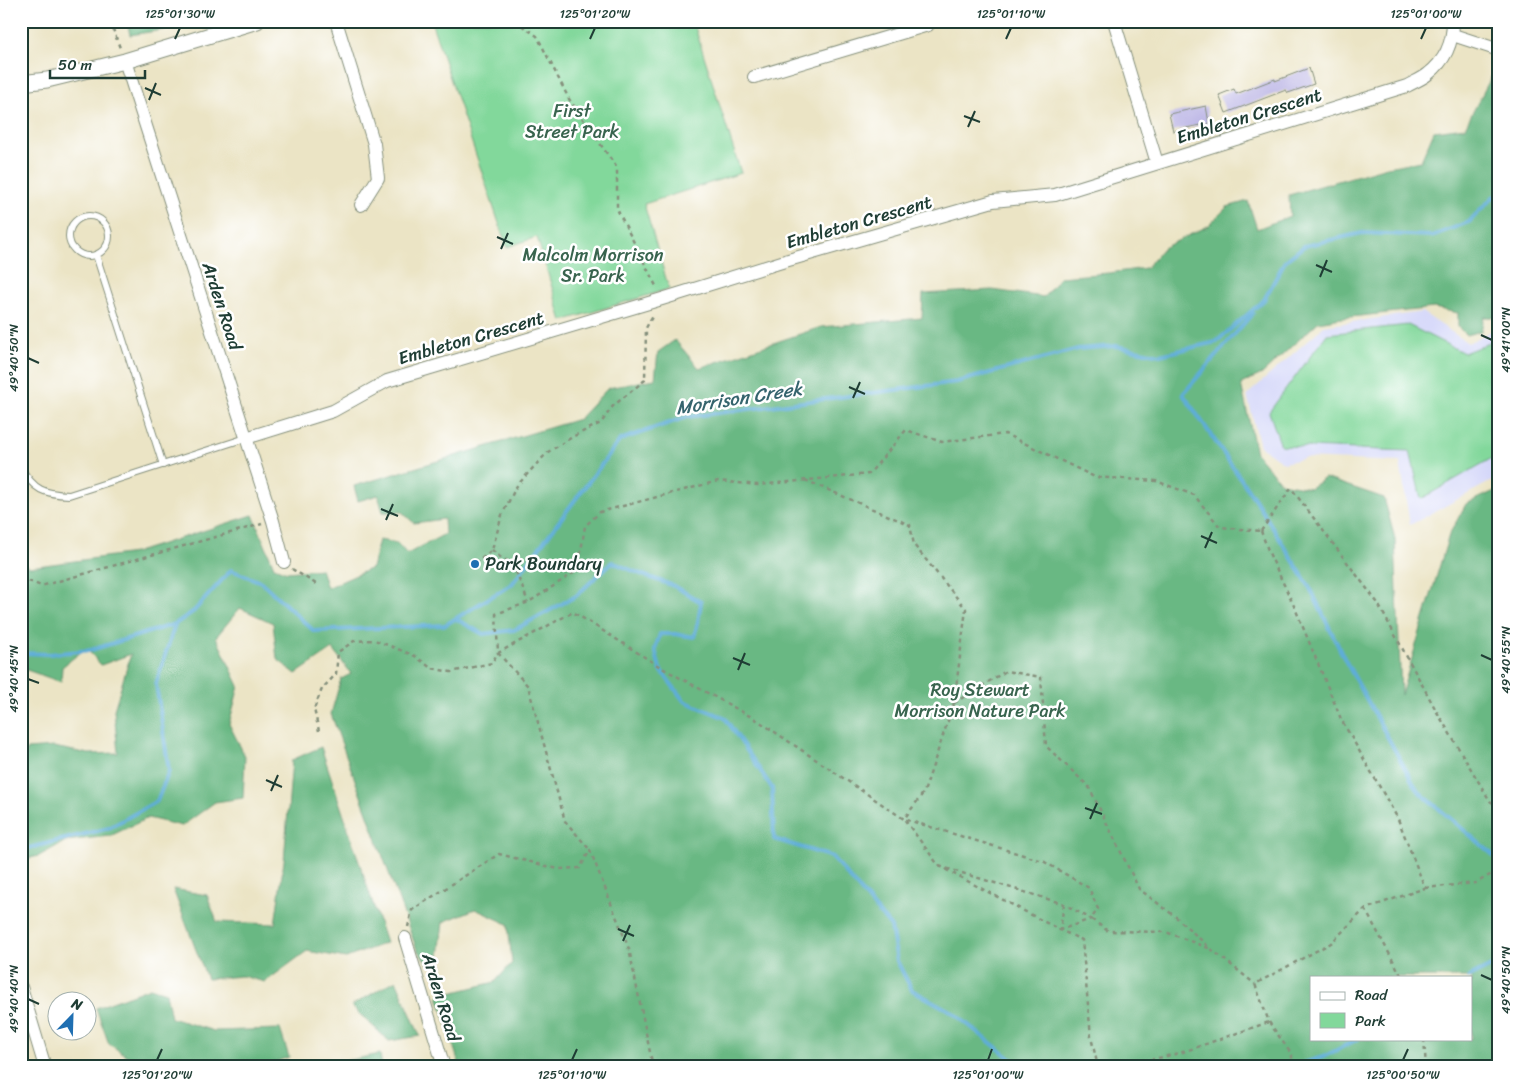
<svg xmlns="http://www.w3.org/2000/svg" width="1520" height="1088" font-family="Sriracha,sans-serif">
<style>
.built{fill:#d5d8f9}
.green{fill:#82d89b;stroke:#508a68}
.forest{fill:#69b883;stroke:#447a5c;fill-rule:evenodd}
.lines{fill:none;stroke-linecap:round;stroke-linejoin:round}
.stream{stroke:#5eadd8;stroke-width:4}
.building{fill:#beb8e6}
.service-casing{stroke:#85907c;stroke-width:8}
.minor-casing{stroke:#85907c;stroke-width:14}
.tertiary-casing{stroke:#85907c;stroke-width:17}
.path{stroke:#85907c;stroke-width:2.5;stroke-dasharray:4 4;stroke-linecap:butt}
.service{stroke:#fff;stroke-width:6}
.minor{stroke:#fff;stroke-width:12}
.tertiary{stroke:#fff;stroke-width:15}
.ticks{fill:none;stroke:#1f3d34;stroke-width:2}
.poi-dot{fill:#1f6fb2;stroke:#fff;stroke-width:2}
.labels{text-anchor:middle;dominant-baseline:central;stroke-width:5;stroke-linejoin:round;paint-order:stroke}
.park-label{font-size:18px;fill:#38644e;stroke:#fff}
.street-label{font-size:18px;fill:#1f3d34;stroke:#fff}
.poi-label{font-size:18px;fill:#1f3d34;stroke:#fff;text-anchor:start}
.water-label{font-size:19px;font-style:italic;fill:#35646d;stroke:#fff}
.neatline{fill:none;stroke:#1f3d34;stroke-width:2}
.ticks-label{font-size:12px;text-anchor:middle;fill:#1f3d34}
</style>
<rect width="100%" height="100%" fill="#fff"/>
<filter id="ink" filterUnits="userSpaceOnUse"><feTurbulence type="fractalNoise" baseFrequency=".02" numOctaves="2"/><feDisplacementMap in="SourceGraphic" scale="10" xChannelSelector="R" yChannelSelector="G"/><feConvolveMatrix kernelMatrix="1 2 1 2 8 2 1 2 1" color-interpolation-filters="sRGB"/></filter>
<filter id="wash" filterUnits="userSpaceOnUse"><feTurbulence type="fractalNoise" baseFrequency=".0096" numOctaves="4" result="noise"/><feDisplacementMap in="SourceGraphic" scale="20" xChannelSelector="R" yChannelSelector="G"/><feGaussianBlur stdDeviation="1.12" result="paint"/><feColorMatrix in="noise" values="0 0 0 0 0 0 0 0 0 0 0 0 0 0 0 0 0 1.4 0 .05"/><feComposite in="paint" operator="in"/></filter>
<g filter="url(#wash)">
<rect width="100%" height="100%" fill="#ebe4c5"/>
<polygon class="built" points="1422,312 1468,343 1499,327 1499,477 1410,525 1400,462 1305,458 1284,463 1260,446 1247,395 1324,326"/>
<g class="green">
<polygon points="431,21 693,21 741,173 644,204 669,289 562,321 537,237 507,247"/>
<polygon points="1408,325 1464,353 1499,339 1499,454 1421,499 1410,451 1281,446 1269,412 1327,334"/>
</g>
<g class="forest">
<polygon points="127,21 173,21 175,28 130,35"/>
<path d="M1494,72L1499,74V317H1484L1481,331L1466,335L1458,327V313L1434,308L1341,318L1318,322L1262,374L1241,384L1256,453L1281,483L1310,488L1325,478L1384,498L1395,539L1401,695L1449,535L1466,504L1499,489V654L1497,655L1499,658V1067H460L438,996L495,982L512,963L508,924L475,909L443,922L439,956L428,964L417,950L331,714L341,679L351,674L333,649L296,674L277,659L273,623L240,608L216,637L239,686L229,724L245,756L243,798L215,802L182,826L148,818L110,836L66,841L39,856L21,860V777L27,749L54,747L89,754L118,753L114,710L131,654L101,665L86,648L62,667L61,682L21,668V563L30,567L134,553L253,515L274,567L287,572L321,569L327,588L372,568L379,540L397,543L407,554L445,534L444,519L414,523L402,512H383L378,495L358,501L354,486L579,419L608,388L655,379L658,352L675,340L699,368L821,327L922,318L923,294L992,290L1044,297L1060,277L1109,273L1146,268L1163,248L1208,226L1227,207L1248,201L1257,229L1290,216L1289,195L1387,167L1421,161L1434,131L1465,127ZM1311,977H1471V1039H1311Z"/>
<polygon points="321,747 386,943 346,958 307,951 265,982 242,976 207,979 173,889 207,895 217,922 275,924 284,861 292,760"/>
<polygon points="396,980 420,1036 389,1041 351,1006"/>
<polygon points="150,988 166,993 171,1018 214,1031 280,1029 289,1057 260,1067 144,1067 109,1044 96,1008"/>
<polygon points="380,1054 382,1067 315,1067"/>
</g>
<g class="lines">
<g class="stream">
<polyline points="1253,313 1183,394 1256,501 1309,586 1346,662 1417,790 1499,860"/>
<polyline points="456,619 483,634 514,630 576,596 612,562 643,575 674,586 701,602 698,622 694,637 675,634 660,634 655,649 660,669 684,701 725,718 772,788 774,839 832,857 891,927 897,961 912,990 952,1012 1015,1062 1016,1067"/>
<polyline points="21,653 49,654 91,650 175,624 194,611 231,570 261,582 314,631 445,625 512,584 620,440 687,417 957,382 1078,349 1116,346 1160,355 1216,342 1264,300 1285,261 1304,246 1362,233 1432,236 1469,222 1493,197 1499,195"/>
<polyline points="21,850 109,828 157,801 169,771 156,684 175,624"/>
<polyline points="1469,977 1499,962"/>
<polyline points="1290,1067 1323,1057 1358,1039"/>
</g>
</g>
<g id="blocks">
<g class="building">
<polygon points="1309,68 1314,84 1288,93 1286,90 1226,113 1219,95 1234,89 1236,94 1275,79 1275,81"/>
<polygon points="1206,106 1209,123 1173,131 1169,114"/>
</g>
</g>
</g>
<g filter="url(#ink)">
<use href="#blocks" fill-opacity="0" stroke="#85907c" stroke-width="1"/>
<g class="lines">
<g class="service-casing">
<g id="service">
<circle cx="89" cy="236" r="20"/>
<polyline points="96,255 163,465"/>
<path d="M21,468C34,490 44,494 69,495L246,438"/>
</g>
</g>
<g class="minor-casing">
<g id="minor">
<polyline points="336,21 374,144 378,178 361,205"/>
<polyline points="1114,21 1157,163"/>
<polyline points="1453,35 1499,50"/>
<polyline points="125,61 273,521 284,562"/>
<polyline points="754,77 928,25 927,21"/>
<path d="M246,438L333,411L387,381L662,299L785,261L993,201L1055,195L1407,86C1414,82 1422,79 1428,74C1445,61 1453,42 1453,21"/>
<polyline points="405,938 444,1067"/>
<polyline points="21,987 45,1067"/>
</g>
</g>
<g class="tertiary-casing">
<polyline id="tertiary" points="21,83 47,80 125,61 257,21"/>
</g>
<g class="path">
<polyline points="110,21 120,48"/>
<polyline points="515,21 537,36 569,99 617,168 617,209 657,288"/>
<polyline points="805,480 910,525 914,545 966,609 954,703 924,792 904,819 757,720 662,668 573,612 498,653 496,614 529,602 578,570 585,526 600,512 718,481 758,485 869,474 906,430 942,442 1005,434 1095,477 1156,481 1194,495 1220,527 1261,531"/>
<polyline points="1261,531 1269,553 1295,608 1341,719 1398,819 1425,888 1365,909 1331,943 1255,984 1269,1022 1292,1055 1292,1067"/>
<polyline points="1261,531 1291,488 1377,602 1437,712 1490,801 1499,807"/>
<polyline points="492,550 500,557 513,564"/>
<polyline points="475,564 492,550 502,515 516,487 530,471 548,452 574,436 601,423 613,406 645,380 646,328 653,315"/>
<polyline points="513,564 528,602"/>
<polyline points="292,569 316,584"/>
<polyline points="21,578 41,586 262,524"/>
<polyline points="498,653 528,686 565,821 590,850"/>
<polyline points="954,703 1006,671 1041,677 1046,746 1089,787 1139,889 1176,917 1211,949 1255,984"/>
<polyline points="319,731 314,709 322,689 336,674 338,652 354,641 375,640 415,656 431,668 451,672 492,663 498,652"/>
<polyline points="939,866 1064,904 1091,919 1060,930 939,866 904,819 1043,861 1089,888 1098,909 1091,919 1108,931 1166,932 1211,949"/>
<polyline points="1425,888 1476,883 1490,875 1499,868"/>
<polyline points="1064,904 1060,930 1082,940 1091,1037 1098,1067"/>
<polyline points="1365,909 1402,977"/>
<polyline points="408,927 412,910 499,854 558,869 580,868 590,850 629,949 653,1067"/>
<polyline points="1424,1039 1426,1067"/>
<polyline points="1119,1067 1180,1053 1269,1022"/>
</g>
<use href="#service" class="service"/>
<use href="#minor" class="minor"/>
<use href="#tertiary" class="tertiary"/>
</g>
</g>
<path class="ticks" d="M175,39L180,28M590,39L595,28M1006,39L1011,28M1421,39L1426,28M145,88L161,95M149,100L156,83M964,116L980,122M968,127L975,111M497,237L513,244M501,249L508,233M1316,265L1332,272M1320,277L1327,260M1481,335L1492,340M28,358L39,363M849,387L865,394M853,398L860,382M381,509L398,516M386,520L393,504M1201,536L1217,543M1205,548L1212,532M1481,655L1492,660M733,658L750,665M738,670L745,653M28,679L39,683M266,780L282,787M271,791L278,775M1085,808L1102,814M1090,819L1097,803M618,929L634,936M623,941L630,925M1481,975L1492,980M28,999L39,1004M157,1060L162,1049M572,1060L577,1049M988,1060L992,1049M1403,1060L1408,1049"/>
<circle class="poi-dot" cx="475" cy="564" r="5"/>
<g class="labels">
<g class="park-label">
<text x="572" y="111">First<tspan x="572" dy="21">Street Park</tspan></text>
<text x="593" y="255">Malcolm Morrison<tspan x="593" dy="21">Sr. Park</tspan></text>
<text x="980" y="690">Roy Stewart<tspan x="980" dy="21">Morrison Nature Park</tspan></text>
</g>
<g class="street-label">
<text transform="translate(1249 116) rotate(-17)">Embleton Crescent</text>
<text transform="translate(859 222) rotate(-16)">Embleton Crescent</text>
<text transform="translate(222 306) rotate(72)">Arden Road</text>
<text transform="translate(471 338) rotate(-16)">Embleton Crescent</text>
<text transform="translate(441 997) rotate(73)">Arden Road</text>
</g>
<g class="poi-label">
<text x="485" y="564">Park Boundary</text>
</g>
<g class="water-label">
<text transform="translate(739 398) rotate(-9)">Morrison Creek</text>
</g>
</g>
<rect width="1520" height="1088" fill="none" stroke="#fff" stroke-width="55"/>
<rect x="1310" y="976" width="162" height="65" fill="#ffffff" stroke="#a5b1ae"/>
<rect x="1320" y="992" width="25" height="8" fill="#ffffff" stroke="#a5b1ae"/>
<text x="1355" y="1000" font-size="15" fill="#1f3d34">Road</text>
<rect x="1320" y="1013" width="25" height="15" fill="#82d89b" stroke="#a5b1ae"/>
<text x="1355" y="1026" font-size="15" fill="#1f3d34">Park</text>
<g transform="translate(72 1016) rotate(23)"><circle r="24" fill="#ffffff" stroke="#a5b1ae"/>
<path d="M0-4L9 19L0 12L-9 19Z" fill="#1f6fb2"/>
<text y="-8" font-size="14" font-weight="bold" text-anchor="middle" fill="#1f3d34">N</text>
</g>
<path d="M50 70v8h95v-8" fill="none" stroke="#1f3d34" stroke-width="2.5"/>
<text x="58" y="70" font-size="15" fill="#1f3d34" stroke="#ffffff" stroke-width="4" paint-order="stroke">50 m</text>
<rect x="28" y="28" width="1464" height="1032" class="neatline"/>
<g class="ticks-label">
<text x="180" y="18">125°01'30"W</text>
<text x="595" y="18">125°01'20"W</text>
<text x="1011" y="18">125°01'10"W</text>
<text x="1426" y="18">125°01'00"W</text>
<text transform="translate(1506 340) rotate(-90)" y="4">49°41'00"N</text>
<text transform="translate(14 358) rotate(-90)" y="4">49°40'50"N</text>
<text transform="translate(1506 660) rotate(-90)" y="4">49°40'55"N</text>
<text transform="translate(14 679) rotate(-90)" y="4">49°40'45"N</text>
<text transform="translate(1506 980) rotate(-90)" y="4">49°40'50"N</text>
<text transform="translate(14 999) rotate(-90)" y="4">49°40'40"N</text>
<text x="157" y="1079">125°01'20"W</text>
<text x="572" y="1079">125°01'10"W</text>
<text x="988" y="1079">125°01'00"W</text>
<text x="1403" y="1079">125°00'50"W</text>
</g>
</svg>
